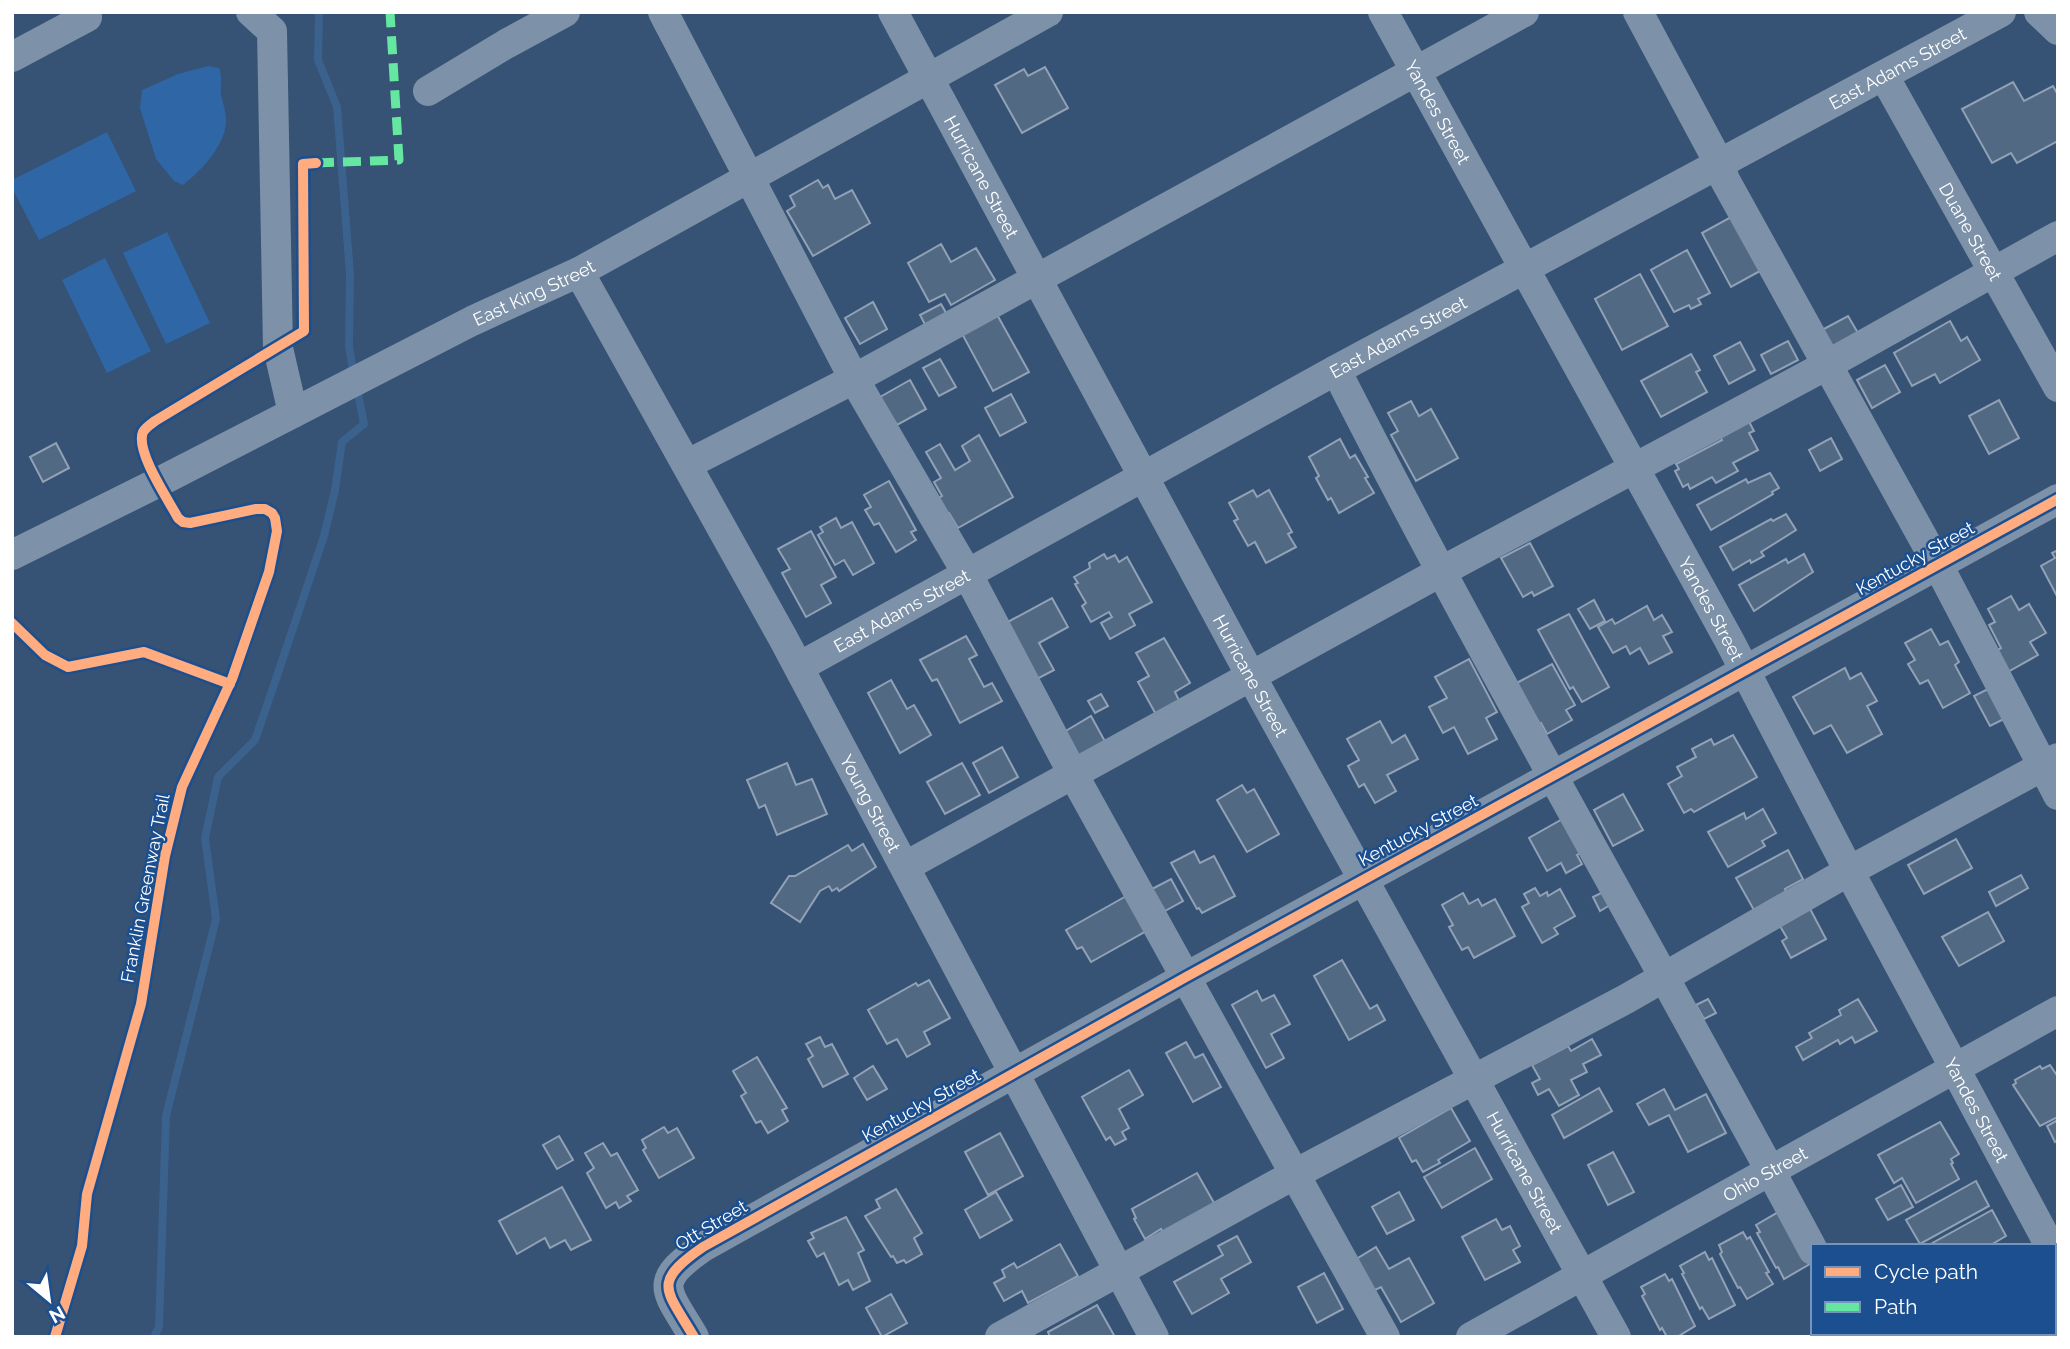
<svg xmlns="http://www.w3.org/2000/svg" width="2070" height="1349" font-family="Raleway,sans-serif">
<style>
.green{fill:#2f66a5}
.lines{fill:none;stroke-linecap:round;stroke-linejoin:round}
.stream{stroke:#3b618d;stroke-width:8}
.building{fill:#526984;stroke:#92a2b6;stroke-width:2}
.minor{stroke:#7d92a8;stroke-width:30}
.quiet{stroke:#66e7a1;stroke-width:9;stroke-dasharray:18 9;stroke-linecap:butt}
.cycleway-casing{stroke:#1b4f8f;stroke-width:15}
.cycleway{stroke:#ffac80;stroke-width:10}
.labels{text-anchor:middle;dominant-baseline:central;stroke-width:5;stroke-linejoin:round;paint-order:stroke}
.street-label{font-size:18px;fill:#fff;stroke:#1b4f8f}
</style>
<rect width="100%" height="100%" fill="#365274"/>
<g class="green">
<path d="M208,66L219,68C223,77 220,86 221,95C223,102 225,110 226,117C228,143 202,170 183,185L174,181L156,159L140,108L142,90L178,74Z"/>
<polygon points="107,132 136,191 39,240 12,188 12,180"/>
<polygon points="167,232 210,323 166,344 123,253"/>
<polygon points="105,258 151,351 107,373 62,280"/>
</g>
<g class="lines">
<g class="stream">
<polyline points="319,12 318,60 337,107 350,274 349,347 354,376"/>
<polyline points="154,1337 159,1327 166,1116 216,919 205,838 218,777 255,740 276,679 324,536 335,490 342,442 364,424 357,388"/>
</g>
</g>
<g class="building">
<polygon points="1045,67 1068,108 1022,133 995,85 1024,69 1028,76"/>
<polygon points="2013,82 2024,101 2053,86 2058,95 2058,141 2017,163 2011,153 1992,163 1962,109"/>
<polygon points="818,180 823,188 828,185 835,199 852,190 870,223 813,256 787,211 795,206 790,196"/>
<polygon points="1731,217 1760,271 1731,287 1702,233"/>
<polygon points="941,244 951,262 976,248 995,280 951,305 945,294 929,302 908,263"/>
<polygon points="1687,250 1710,293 1698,299 1701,304 1691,309 1689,305 1674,312 1651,270"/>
<polygon points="1640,274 1668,326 1622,350 1595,299"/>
<polygon points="873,302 887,329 860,344 845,318"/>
<polygon points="941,304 949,318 928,330 920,315"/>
<polygon points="995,311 1029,372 993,391 960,330"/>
<polygon points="1848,316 1858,333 1831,348 1822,330"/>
<polygon points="1950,321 1961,341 1967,337 1980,360 1940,383 1935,374 1912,386 1894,353"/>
<polygon points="1788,341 1798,360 1771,374 1761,355"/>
<polygon points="1740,342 1755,370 1729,384 1714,356"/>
<polygon points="1691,354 1700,370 1696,372 1707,392 1661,417 1641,381"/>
<polygon points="940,359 956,387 939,396 923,368"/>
<polygon points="1885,365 1900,392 1872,408 1857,380"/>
<polygon points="910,380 926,409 897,425 880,397"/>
<polygon points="1011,394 1026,422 1000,436 985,408"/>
<polygon points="1999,400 2019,438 1989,454 1969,416"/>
<polygon points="1411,401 1419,416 1431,409 1458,458 1416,481 1391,435 1398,431 1388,413"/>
<polygon points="1747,418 1754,431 1749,433 1758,450 1733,463 1738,471 1716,483 1712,477 1690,489 1688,484 1683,487 1675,471 1679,469 1676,464 1722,440 1718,433"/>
<polygon points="979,435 1013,497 958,528 949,513 942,516 934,501 942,496 934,482 941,478 926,452 940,444 955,470 970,461 962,446"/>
<polygon points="1831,438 1842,459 1820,471 1809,450"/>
<polygon points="1340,439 1350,458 1355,455 1368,477 1365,478 1374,493 1339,513 1331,498 1328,500 1316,478 1319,476 1309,457"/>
<polygon points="56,443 69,468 43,482 30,457"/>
<polygon points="1770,473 1779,488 1772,492 1773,494 1711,530 1697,505 1746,479 1748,483"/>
<polygon points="889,481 916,530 911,532 916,540 896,552 879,523 874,525 865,510 871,507 864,495"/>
<polygon points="1253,490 1257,497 1269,490 1292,532 1288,534 1296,547 1266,563 1255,542 1248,546 1234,521 1238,519 1229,503"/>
<polygon points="1786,514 1796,530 1761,552 1764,556 1751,563 1750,560 1733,570 1720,547 1771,519 1773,521"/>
<polygon points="836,518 841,528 852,522 874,563 853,575 844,560 835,565 818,535 823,532 820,527"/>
<polygon points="811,531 836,577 821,585 831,603 806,617 782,573 790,569 778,549"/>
<polygon points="1530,543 1553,586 1534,596 1532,592 1523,597 1501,558"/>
<polygon points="2058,550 2058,598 2041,566 2055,558 2052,553"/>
<polygon points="1104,554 1107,559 1115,555 1119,562 1127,557 1152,602 1129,614 1135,625 1110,639 1101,623 1112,617 1109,612 1091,622 1082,606 1086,603 1075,584 1078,583 1074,577 1090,568 1089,563"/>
<polygon points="1804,554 1813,572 1754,611 1739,585 1786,559 1788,563"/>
<polygon points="2011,596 2019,610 2029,604 2046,633 2030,642 2038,655 2006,673 1994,652 2001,648 1989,625 1995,622 1988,609"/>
<polygon points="1052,598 1068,627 1039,643 1054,670 1037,679 1006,623"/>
<polygon points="1594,600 1605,621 1590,629 1578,609"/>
<polygon points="1647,606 1654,620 1662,615 1672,632 1663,636 1672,652 1649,664 1640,648 1630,654 1626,646 1613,653 1598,627 1612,619 1615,624"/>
<polygon points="1569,614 1609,687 1582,702 1573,687 1570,689 1538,630"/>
<polygon points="1931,629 1940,645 1948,641 1959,662 1955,665 1970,693 1943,708 1928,680 1920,684 1908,664 1915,660 1905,643"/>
<polygon points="966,636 977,655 969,659 984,687 992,683 1002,701 960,723 937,679 932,681 920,660"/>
<polygon points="1164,638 1190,683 1175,692 1182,707 1159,720 1138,682 1149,676 1136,653"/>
<polygon points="1469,659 1497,712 1486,718 1497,739 1468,754 1454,727 1443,733 1429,707 1447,698 1435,677"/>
<polygon points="1552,664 1575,705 1566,710 1572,720 1547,734 1541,723 1536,726 1513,685"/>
<polygon points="1845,668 1850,679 1861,673 1877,701 1867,706 1882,734 1847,753 1831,725 1814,734 1793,697"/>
<polygon points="891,680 907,709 914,705 931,735 900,753 868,693"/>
<polygon points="1994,686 2010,716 1990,726 1974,696"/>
<polygon points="1101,694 1108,706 1095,713 1088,701"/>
<polygon points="1091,716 1107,745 1080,760 1064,732"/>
<polygon points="1380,721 1392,743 1405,735 1418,759 1387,775 1396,791 1375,803 1364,784 1359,787 1348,766 1359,760 1347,739"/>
<polygon points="1733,735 1757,777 1694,812 1691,809 1684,813 1668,784 1682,776 1677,767 1696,757 1692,749 1711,739 1714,745"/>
<polygon points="1002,747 1018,777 989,793 973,763"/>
<polygon points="787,763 796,785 812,779 827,814 777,835 765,805 759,808 747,780"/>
<polygon points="962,763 980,795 945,814 927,782"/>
<polygon points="1242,785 1247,793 1254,789 1279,834 1247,852 1217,800"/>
<polygon points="1623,794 1643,830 1613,846 1594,810"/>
<polygon points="1763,809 1776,833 1762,841 1765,846 1728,867 1708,832 1744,813 1746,819"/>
<polygon points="1566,817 1585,850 1577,855 1582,864 1566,873 1561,863 1547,871 1529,838"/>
<polygon points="1956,839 1972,868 1924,894 1908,865"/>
<polygon points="863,844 876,867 839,891 837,888 832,891 829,886 820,891 800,922 771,903 789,876 795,876 848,845 852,851"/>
<polygon points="1788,850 1803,879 1785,889 1787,894 1755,912 1736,878"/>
<polygon points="1194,851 1200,863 1214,856 1235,896 1202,913 1199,908 1197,909 1171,863"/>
<polygon points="2021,875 2028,888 1996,906 1989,892"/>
<polygon points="1171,879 1183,901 1165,911 1152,889"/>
<polygon points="1535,888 1540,896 1547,892 1548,896 1560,889 1575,916 1554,928 1558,934 1542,943 1522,907 1529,903 1524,894"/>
<polygon points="1603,892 1610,905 1600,911 1593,897"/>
<polygon points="1463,893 1469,904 1478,899 1482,906 1495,899 1515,936 1474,958 1468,947 1462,950 1449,927 1453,925 1442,905"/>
<polygon points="1128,895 1148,930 1091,962 1082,947 1077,949 1066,930"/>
<polygon points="1808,905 1826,939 1791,958 1782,941 1787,938 1777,921"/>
<polygon points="1988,912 2004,941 1959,966 1942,937"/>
<polygon points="1342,960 1370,1009 1377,1005 1385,1020 1349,1040 1314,976"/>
<polygon points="929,980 950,1018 924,1032 930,1044 907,1057 897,1039 887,1044 868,1010 916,983 918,986"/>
<polygon points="1257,991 1262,1001 1274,995 1290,1024 1271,1034 1284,1058 1266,1068 1232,1005"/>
<polygon points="1708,999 1716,1013 1704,1019 1696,1005"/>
<polygon points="1858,999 1877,1031 1855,1043 1852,1037 1840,1044 1838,1040 1803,1060 1796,1047 1812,1038 1809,1033 1841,1015 1839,1010"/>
<polygon points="820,1037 825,1047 832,1044 848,1074 823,1087 808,1059 813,1056 806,1044"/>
<polygon points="1592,1039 1601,1055 1583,1064 1587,1072 1571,1080 1579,1095 1559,1106 1549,1089 1538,1095 1532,1083 1540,1079 1532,1065 1568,1046 1571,1051"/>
<polygon points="1186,1042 1195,1058 1203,1054 1221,1087 1193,1102 1166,1053"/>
<polygon points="757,1057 787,1108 782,1110 788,1121 768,1133 761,1121 756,1123 741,1096 746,1093 733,1071"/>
<polygon points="2050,1065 2058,1077 2058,1117 2040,1126 2013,1085 2016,1083 2015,1080 2040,1066 2042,1069"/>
<polygon points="873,1066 887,1089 867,1100 854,1078"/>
<polygon points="1129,1070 1143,1095 1119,1109 1129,1128 1122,1132 1126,1139 1115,1145 1110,1137 1106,1140 1082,1097"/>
<polygon points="1599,1088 1612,1111 1564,1138 1552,1115"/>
<polygon points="1664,1089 1675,1110 1706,1094 1726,1133 1688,1152 1669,1115 1649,1125 1637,1104"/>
<polygon points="1451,1108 1470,1141 1438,1160 1440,1163 1423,1172 1416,1160 1412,1162 1399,1138"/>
<polygon points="2058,1120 2058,1140 2055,1142 2047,1126"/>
<polygon points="1940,1122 1959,1154 1951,1159 1953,1163 1951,1164 1959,1179 1916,1203 1902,1178 1894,1183 1878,1155"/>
<polygon points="664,1127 668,1133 677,1128 694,1158 659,1178 643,1150 646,1148 642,1140"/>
<polygon points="1000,1133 1023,1176 988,1195 965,1152"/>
<polygon points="559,1136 573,1160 557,1169 543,1145"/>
<polygon points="603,1143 611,1156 617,1153 638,1190 627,1196 631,1201 619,1208 616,1202 606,1208 587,1173 594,1168 585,1153"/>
<polygon points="1475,1148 1492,1179 1442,1208 1424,1177"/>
<polygon points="1613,1152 1634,1192 1608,1205 1588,1165"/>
<polygon points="1197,1173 1217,1208 1165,1236 1161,1229 1145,1239 1134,1219 1136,1218 1132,1209"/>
<polygon points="1976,1181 1989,1206 1920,1244 1906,1220"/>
<polygon points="1901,1185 1913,1207 1888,1220 1876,1199"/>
<polygon points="562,1187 591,1240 571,1250 565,1240 550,1248 545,1238 517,1254 499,1221"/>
<polygon points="896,1189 922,1233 914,1238 922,1254 906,1263 904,1260 897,1263 893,1256 891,1257 865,1216 880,1208 876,1200"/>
<polygon points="996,1192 1012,1220 980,1238 965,1210"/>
<polygon points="1399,1192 1414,1220 1387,1234 1372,1207"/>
<polygon points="1992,1210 2006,1236 1989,1246 1927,1246"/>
<polygon points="1780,1211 1810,1264 1784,1279 1778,1267 1776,1268 1757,1233 1760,1232 1756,1225"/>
<polygon points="846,1217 864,1250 858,1253 870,1281 853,1290 848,1280 839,1285 824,1253 817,1257 808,1241 814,1238 811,1233"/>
<polygon points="1496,1219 1502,1230 1510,1226 1520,1246 1513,1250 1520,1262 1485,1280 1462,1237"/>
<polygon points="1743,1232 1747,1239 1750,1237 1769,1272 1766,1273 1773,1284 1747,1299 1740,1287 1738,1288 1720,1254 1722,1252 1719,1245"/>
<polygon points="1237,1236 1251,1262 1221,1279 1229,1293 1192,1314 1174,1282 1223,1255 1218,1246"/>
<polygon points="1060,1244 1078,1276 1028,1303 1022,1291 1004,1301 994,1283 1005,1277 1002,1270 1014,1263 1017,1268"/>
<polygon points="1376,1247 1389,1269 1409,1258 1434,1303 1401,1322 1381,1287 1371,1292 1353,1261"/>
<polygon points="1705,1252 1709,1260 1712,1258 1735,1305 1709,1319 1702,1307 1700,1309 1682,1274 1684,1273 1680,1266"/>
<polygon points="1324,1273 1343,1309 1317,1323 1298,1287"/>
<polygon points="1665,1274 1669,1281 1672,1279 1695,1326 1677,1337 1667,1337 1662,1328 1660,1330 1642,1296 1645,1294 1641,1287"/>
<polygon points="891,1294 907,1323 882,1337 866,1308"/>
<polygon points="1097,1305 1115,1337 1050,1337 1048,1332"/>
<polygon points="1979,1333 2021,1333 2014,1337 1980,1337"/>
</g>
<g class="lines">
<g class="minor">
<polyline points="251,12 272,31 278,348 293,413"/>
<polyline points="663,12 854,379 968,575 1073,774 1385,1337"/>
<path id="s1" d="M893,12L1252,678L1616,1337"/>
<path id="s2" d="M1383,12L1729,640L1849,871L2050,1246"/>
<polyline points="1638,12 1720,165 1725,180 1938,565 2058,795"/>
<polyline points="2039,12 2058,30"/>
<polyline points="12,57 87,17 85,12"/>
<path id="s3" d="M1884,76L2058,387"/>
<polyline points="428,91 506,44 565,12"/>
<path id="s4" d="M579,272L783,638L1154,1337"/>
<path d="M1336,370C1487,668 1656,956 1813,1250"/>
<polyline points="688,464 854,379 1524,12"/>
<path id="s5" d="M12,555L159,482L472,321L579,272L1048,12"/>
<path id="s6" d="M799,667L1336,370L2001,12"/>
<polyline points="906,866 1442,571 1827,365 2058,236"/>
<polyline points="1857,1333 1859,1337"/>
<path d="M694,1337C666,1289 651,1283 703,1247L1186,977L2058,499"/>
<polyline points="1000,1337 1295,1174 1626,999 1849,871 2058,758"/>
<path id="s7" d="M1471,1337L2058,1011"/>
<polyline points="1908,1337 1914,1333"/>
</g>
<polyline class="quiet" points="316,163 399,160 390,12"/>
<g class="cycleway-casing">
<g id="cycleway">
<polyline points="12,623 45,655 68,667 144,652 230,684"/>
<path d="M55,1337L82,1246L87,1194L141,1004L165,856L182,787L232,679L269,572L277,531L275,518L272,513L265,509H256L190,523L183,522L178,518C168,499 135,451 143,432C146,427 151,424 155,421L304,331L303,164L316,163"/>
<path d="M694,1337C666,1289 651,1283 703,1247L1186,977L2058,499"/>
</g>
</g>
<use href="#cycleway" class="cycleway"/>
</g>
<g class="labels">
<g class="street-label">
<text stroke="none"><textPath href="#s6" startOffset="1251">East Adams Street</textPath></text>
<text stroke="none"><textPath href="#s2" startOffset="114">Yandes Street</textPath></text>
<text stroke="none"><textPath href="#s1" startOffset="187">Hurricane Street</textPath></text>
<text stroke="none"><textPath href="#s3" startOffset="178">Duane Street</textPath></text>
<text stroke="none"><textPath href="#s5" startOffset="584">East King Street</textPath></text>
<text stroke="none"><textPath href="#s6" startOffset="684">East Adams Street</textPath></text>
<text transform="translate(1915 558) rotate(-29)">Kentucky Street</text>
<text stroke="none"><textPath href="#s2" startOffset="681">Yandes Street</textPath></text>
<text stroke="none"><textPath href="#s6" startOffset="117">East Adams Street</textPath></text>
<text stroke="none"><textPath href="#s1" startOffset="754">Hurricane Street</textPath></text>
<text stroke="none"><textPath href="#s4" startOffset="606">Young Street</textPath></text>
<text transform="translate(1418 830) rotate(-28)">Kentucky Street</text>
<text transform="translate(145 888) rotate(-79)">Franklin Greenway Trail</text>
<text transform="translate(921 1105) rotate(-29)">Kentucky Street</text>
<text stroke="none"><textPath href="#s2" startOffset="1248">Yandes Street</textPath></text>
<text stroke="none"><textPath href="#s1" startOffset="1321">Hurricane Street</textPath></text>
<text stroke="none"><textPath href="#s7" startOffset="336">Ohio Street</textPath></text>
<text transform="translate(711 1225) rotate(-31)">Ott Street</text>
</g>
</g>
<rect width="2070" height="1349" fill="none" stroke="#ffffff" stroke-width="28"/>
<rect x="1811" y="1244" width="245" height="91" fill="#1b4f8f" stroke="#7695bc" stroke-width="2"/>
<rect x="1825" y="1267" width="35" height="10" fill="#ffac80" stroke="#7695bc" stroke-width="2"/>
<text x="1874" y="1279" font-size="21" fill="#ffffff">Cycle path</text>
<rect x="1825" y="1302" width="35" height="10" fill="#66e7a1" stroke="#7695bc" stroke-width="2"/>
<text x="1874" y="1314" font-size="21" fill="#ffffff">Path</text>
<g transform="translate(49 1300) rotate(151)" stroke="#1b4f8f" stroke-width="5" paint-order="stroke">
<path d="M0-5L12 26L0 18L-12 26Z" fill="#ffffff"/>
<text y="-10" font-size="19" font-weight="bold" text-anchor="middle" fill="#ffffff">N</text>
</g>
</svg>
